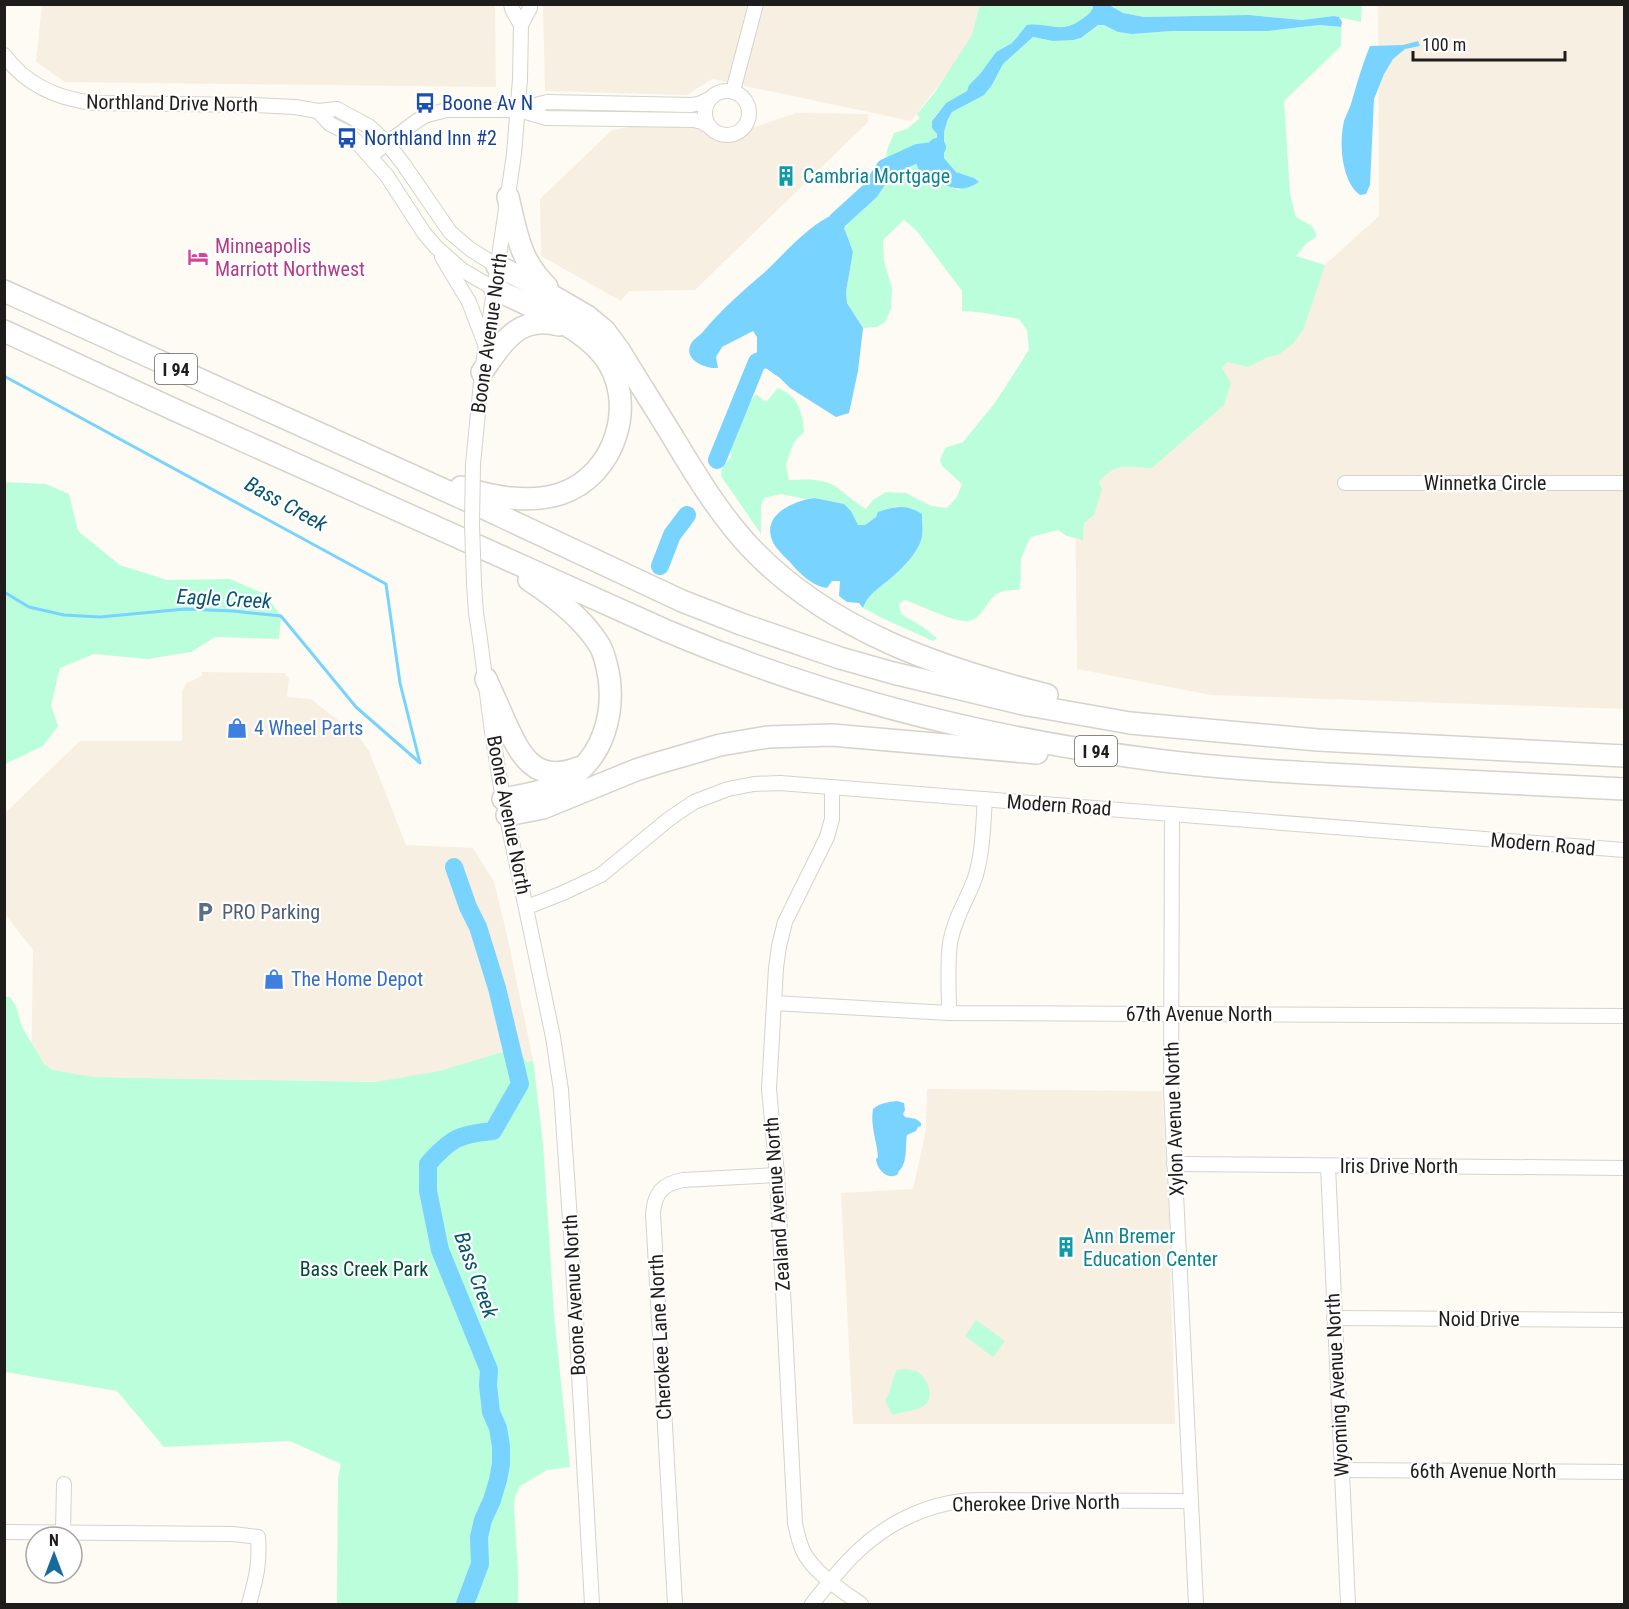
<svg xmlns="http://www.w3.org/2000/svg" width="1629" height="1609" font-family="'Roboto Condensed',sans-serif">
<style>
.built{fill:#f7efe2}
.green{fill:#bbfedc}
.water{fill:#78d3fe}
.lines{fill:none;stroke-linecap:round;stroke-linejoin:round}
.stream{stroke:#78d3fe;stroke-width:3}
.river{stroke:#78d3fe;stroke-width:18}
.minor-casing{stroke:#d6d2cc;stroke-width:16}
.highway-casing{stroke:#d6d2cc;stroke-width:24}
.minor{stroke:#fff;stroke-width:14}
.highway{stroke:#fff;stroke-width:21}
.minor-bridge-casing{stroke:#d6d2cc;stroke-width:16;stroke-linecap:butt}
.minor-bridge{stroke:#fff;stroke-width:14}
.labels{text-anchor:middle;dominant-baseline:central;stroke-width:4.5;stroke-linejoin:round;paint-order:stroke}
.shield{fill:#fff;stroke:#62615f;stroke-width:1.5}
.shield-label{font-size:18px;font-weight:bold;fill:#1f1d1b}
.street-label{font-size:20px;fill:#1f1d1b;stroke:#fff}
.transit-label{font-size:20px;fill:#164399;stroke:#fff;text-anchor:start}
.culture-label{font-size:20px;fill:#0d838f;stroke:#fff;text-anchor:start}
.hotel-label{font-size:20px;fill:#b23c85;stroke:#fff;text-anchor:start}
.shop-label{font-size:20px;fill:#366cbe;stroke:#fff;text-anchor:start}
.service-label{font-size:20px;fill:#4e5e75;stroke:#fff;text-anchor:start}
.park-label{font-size:20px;fill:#004b31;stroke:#fff}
.water-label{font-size:21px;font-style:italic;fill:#065471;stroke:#fff}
</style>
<rect width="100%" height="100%" fill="#fefaf4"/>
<g class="built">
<polygon points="42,5 495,5 496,87 65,82 36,62"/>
<polygon points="543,5 984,5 981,30 911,121 712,79 687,95 545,91"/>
<polygon points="1378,5 1624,5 1624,709 1211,695 1077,669 1075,490 1379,216"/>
<polygon points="796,113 868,114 868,122 695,290 629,291 621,301 541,256 540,199 611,131 637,125 697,127 716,140 729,142 736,140 752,128"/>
<polygon points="202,672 284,673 289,678 287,697 311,699 357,735 369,751 406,845 473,848 494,882 507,935 533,1060 452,1083 31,1076 33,950 5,914 4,814 80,741 182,741 182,691 187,683 202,676"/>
<polygon points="927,1089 1162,1091 1169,1216 1175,1424 853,1424 841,1193 913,1189 926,1130"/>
</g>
<g class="green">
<polygon points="980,5 1092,5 1093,8 1090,14 1073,25 1060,29 1049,27 1017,36 1012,43 996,52 980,74 969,85 967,91 946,103 932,120 932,128 937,134 937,138 933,144 913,150 886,163 887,150 894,133 907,129 920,118 917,114 935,92 972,35"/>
<polygon points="1109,5 1362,5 1361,22 1334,16 1302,20 1249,15 1144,17 1123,13"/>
<path d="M1098,25H1104L1118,32L1132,34L1172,31H1268L1319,25L1341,27V46L1284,101L1290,194L1296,217L1312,226L1317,236L1306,244L1296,256L1325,265L1303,330L1293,344L1278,355L1268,357L1248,367L1227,362L1222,368L1231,383L1224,405L1152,468C1128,468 1117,460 1099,482L1102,489L1094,515L1084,523L1083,540L1067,536L1058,530L1031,537C1027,545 1023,552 1021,560C1020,571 1022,580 1019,590C1014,590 1008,590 1004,591C986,595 986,617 969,621C955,623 920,605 905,600L899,604L901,614L923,627L937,638L933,641L884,619L863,608C866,599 872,593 880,587C895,575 917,557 922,537C923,530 922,521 922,514L897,506L879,512L876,517L865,525H857L851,511L814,498L805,499L781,494L764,498L761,506V534L721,476L722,467L731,457C731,451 729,443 731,437C735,422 746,406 756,394L766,402L778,388C798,396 803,412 804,432L794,442L786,464L789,480C805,479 825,478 838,488C847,495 856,503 866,509L873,500L886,492L906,493L931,506L947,508L957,497L962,484L942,466L940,460L945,448L963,442L994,404L1022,361L1029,349L1027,330L1019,319L979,312L962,311V291L917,231L904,220L883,240L884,261L892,288L891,309L885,322L877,327L863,328L847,303L846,292L853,252L845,230L847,219L859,213L879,189L888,173L900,166L916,159L918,169L944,184L959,190L974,178L956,172L944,158V132L948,119L952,112L992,85L1003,64L1033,37L1053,41L1081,38Z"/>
<polygon points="5,482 46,484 69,494 78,531 120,565 167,580 230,579 265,594 281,616 279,639 215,637 191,652 148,659 94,654 60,668 51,705 58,726 43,746 7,763 5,766"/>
<polygon points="4,997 10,997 16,1006 22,1027 44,1064 53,1070 92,1077 376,1082 440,1071 502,1052 519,1052 527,1062 533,1060 543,1143 554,1315 570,1467 547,1470 520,1486 515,1496 514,1507 518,1573 518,1604 337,1604 338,1478 341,1464 290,1441 164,1447 117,1391 5,1372"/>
<polygon points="976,1320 1005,1341 993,1357 965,1336"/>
<path d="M906,1369C910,1370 916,1370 919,1373C930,1382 936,1402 920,1408C911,1412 901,1412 892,1415L885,1400C892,1391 891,1380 897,1370Z"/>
</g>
<g class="water">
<path d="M1092,5H1109L1123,13L1144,17L1249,15L1302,20L1334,16L1339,17L1342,22L1341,27L1319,25L1268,31H1172L1132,34L1118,32L1104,25H1098L1081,38L1073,40L1053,41L1033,37L1003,64L992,85L984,95L952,112L948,119L944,132V158L956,172L974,178L979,182C956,198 939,181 918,169L913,150L934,144L937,138V134L932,128V121L946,103L967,91L969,85L980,74L996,52L1012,43L1027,25C1047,22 1060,34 1079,21C1085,17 1090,14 1093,8Z"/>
<path d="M1418,41L1420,46L1405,49L1393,59L1384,74L1374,99L1370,185L1366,194L1360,195C1341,181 1339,142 1344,121C1346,115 1349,110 1351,104C1357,84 1362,65 1370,46L1403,45Z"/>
<path d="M828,217L837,221L845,230L853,252L846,292L847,303L863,328L858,371L849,413L836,417L790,388L780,378L757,362V337L753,331L722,347L716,357L718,368C705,369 681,359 692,342C694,339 699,336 702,333C721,310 743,291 765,272C785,253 803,231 828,217Z"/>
<path d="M814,498L844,504L851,511L858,525H865L876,517L878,512C895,506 907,504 922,514C922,521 923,530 922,537C917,557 895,575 880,587C872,593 866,599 863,608L859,603L847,602L839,596L840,581H832L827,588C812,586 799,573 790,562C784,556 775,548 772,540C762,514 794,501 814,498Z"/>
<path d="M897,1101L904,1103L905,1110L903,1114L905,1117L916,1119L921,1123V1126L918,1127L916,1131L907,1135C905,1147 908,1164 898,1172V1174C888,1181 877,1170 876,1159L878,1157C877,1141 870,1126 873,1109C880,1103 888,1102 897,1101Z"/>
</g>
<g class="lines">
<g class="stream">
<polyline points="4,376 386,584 400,683 420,763"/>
<polyline points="4,592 29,607 64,615 100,617 185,609 233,611 281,616 356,707 419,762"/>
</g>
<g class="river">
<polyline points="831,246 837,221 870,191 885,168 918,153 934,151 937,147"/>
<polyline points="717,460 757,362 773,356 777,349"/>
<polyline points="660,566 672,535 687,515"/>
<path d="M454,867L468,907L478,927L497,988L520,1084L493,1131C459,1134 450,1139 428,1164V1191L440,1250L489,1370L488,1385L491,1412L498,1428L501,1446V1464L498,1480L492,1500L483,1520L479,1537L480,1564L465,1604"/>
</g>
<g class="minor-casing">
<g id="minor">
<polyline points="511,4 512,9 521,25"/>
<path d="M4,55C26,85 58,99 94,103L254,105L295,107L318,111L337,109L370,127L387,143L404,165L450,232L470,249L497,266"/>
<circle cx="727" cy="113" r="22"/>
<polyline points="733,91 756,4"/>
<polyline points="520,109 547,102 691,105 701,103 711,98"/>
<polyline points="318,111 330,124 344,131 356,141 387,176 424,233 436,247 462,270 495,289"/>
<polyline points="370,156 418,120 427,115 447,110 519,110 546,118 694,120 702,122 710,127"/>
<polyline points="442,257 469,302 485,344"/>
<polyline points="473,464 482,372 514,154 520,79 521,25 530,8 530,4"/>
<polyline points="1345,483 1624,483"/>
<polyline points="474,583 476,613 480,639 492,732 503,799 553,1037 561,1090 572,1249 592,1604"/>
<path d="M832,787V819L827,837L785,922L779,946L776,968L769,1089L777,1175L795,1523C797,1533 799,1542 803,1551C813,1572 842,1591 861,1604"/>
<polyline points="1172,814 1171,1091 1196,1604"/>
<polyline points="527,907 563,893 601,875 669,819 694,802 728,789 754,784 780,783 1624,850"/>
<polyline points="774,1003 949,1013 1624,1016"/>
<path d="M949,1013C949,990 947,966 950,943C954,919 967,900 975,878C983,853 983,825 985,799"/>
<polyline points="1174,1164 1624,1168"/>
<polyline points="1328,1166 1348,1604"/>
<polyline points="1334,1318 1624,1320"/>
<polyline points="1341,1470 1624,1472"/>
<path d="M4,1532L233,1534L258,1537C260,1565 256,1578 249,1604"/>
<polyline points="63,1532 64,1484"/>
<path d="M675,1604L653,1213C655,1193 662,1184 683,1180L777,1175"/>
<path d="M812,1604C826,1586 841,1567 858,1551C885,1525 924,1505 962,1501C971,1500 980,1500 990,1500L1190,1501"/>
</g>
</g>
<g class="highway-casing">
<g id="highway">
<path d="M508,197C517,234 519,259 547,287"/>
<path d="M497,266L518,276L587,316L605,331L619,350C637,380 656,409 674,439C697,477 720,515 750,547C828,630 940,668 1047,695"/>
<polyline points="4,291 473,503 682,601 741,624 840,658 893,673 1028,705 1130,723 1318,740 1624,756"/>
<path d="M4,331L175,410L667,631C825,698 993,740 1164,761C1237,770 1311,773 1384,777C1464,781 1544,785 1624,789"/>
<path d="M482,372C502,344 518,314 559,325"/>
<path d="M461,487C493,497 528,504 560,494C616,476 639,401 603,355C579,325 529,306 495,289"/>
<path d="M486,679C492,693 499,707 505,722C520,754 534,785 578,768"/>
<path d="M503,799C528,794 552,791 573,776C604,753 614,713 609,677C607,666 605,655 600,646C583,618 555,597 529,580"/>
<polyline points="507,815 543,808 636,770 658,763 720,745 768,737 832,735 1037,753"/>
</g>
</g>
<use href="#minor" class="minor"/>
<use href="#highway" class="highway"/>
<g class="minor-bridge-casing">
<polyline id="minor-bridge" points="473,464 472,525 474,583"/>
</g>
<use href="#minor-bridge" class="minor-bridge"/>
</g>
<defs>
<g id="bus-bare" transform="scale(1.62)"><path d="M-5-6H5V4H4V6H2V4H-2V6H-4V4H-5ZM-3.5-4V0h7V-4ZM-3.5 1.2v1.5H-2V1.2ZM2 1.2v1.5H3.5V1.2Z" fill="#1a4fb4" stroke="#fff" stroke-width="2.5" paint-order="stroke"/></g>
<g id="building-bare" transform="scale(1.62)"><path d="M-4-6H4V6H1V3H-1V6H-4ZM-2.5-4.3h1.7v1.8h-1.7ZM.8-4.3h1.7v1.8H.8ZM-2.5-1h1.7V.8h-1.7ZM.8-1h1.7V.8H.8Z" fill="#0f9aa8" stroke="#fff" stroke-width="2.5" paint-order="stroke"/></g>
<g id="hotel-bare" transform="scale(1.62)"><path d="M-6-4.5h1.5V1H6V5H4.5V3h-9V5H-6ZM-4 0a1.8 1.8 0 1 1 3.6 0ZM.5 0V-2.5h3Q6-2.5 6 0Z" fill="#d1479c" stroke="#fff" stroke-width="2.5" paint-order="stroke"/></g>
<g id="shop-bare" transform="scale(1.62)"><path d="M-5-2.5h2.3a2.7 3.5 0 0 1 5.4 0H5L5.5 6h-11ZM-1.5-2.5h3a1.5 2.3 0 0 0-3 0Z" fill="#3f7fe0" stroke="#fff" stroke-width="2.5" paint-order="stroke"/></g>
<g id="parking-bare" transform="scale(1.62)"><path d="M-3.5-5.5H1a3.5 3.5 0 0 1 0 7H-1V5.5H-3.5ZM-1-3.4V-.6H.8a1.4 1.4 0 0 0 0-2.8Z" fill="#5c6f8a" stroke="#fff" stroke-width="2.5" paint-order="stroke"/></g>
</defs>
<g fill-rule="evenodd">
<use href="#bus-bare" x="425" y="103"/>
<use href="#bus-bare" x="347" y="138"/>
<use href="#building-bare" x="786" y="176"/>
<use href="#hotel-bare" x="198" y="257"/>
<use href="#shop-bare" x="237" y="728"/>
<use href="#parking-bare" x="205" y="912"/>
<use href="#shop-bare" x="274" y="979"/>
<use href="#building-bare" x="1066" y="1247"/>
</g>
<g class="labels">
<g class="shield">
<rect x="155" y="354" width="42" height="30" rx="4.5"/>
<rect x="1075" y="736" width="42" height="30" rx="4.5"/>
</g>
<g class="shield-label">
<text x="176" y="369">I 94</text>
<text x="1096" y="751">I 94</text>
</g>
<g class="street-label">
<text transform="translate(172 103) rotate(1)">Northland Drive North</text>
<text transform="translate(489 333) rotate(-82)">Boone Avenue North</text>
<text x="1485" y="483">Winnetka Circle</text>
<text transform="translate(1059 805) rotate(4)">Modern Road</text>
<text transform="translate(509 815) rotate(79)">Boone Avenue North</text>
<text transform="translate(1543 844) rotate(5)">Modern Road</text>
<text x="1199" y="1014">67th Avenue North</text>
<text transform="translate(1174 1119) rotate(-92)">Xylon Avenue North</text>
<text x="1399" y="1166">Iris Drive North</text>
<text transform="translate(777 1204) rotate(-94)">Zealand Avenue North</text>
<text transform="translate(574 1295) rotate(-93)">Boone Avenue North</text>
<text x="1479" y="1319">Noid Drive</text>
<text transform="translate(660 1337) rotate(-93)">Cherokee Lane North</text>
<text transform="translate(1337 1385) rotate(-93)">Wyoming Avenue North</text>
<text x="1483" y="1471">66th Avenue North</text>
<text transform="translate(1036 1503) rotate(-1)">Cherokee Drive North</text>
</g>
<g class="transit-label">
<text x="442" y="103">Boone Av N</text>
<text x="364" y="138">Northland Inn #2</text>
</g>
<g class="culture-label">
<text x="803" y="176">Cambria Mortgage</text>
<text x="1083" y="1236">Ann Bremer<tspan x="1083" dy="23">Education Center</tspan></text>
</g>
<g class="hotel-label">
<text x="215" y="246">Minneapolis<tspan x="215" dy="23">Marriott Northwest</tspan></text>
</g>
<g class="shop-label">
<text x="254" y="728">4 Wheel Parts</text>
<text x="291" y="979">The Home Depot</text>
</g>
<g class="service-label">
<text x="222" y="912">PRO Parking</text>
</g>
<g class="park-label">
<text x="364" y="1269">Bass Creek Park</text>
</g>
<g class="water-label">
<text transform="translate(286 504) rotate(29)">Bass Creek</text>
<text transform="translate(224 599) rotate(3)">Eagle Creek</text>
<text transform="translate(476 1275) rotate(70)">Bass Creek</text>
</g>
</g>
<rect width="1629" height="1609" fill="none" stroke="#1f1d1b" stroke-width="12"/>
<g transform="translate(54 1555)"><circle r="28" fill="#ffffff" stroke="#a5a5a4" stroke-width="1.5"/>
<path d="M0-4.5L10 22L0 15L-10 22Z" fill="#186a9c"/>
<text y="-9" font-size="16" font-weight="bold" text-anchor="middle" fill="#1f1d1b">N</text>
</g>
<path d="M1413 51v9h152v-9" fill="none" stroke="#1f1d1b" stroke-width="3"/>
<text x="1422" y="51" font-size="18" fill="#1f1d1b" stroke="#ffffff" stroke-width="4.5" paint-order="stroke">100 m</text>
</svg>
